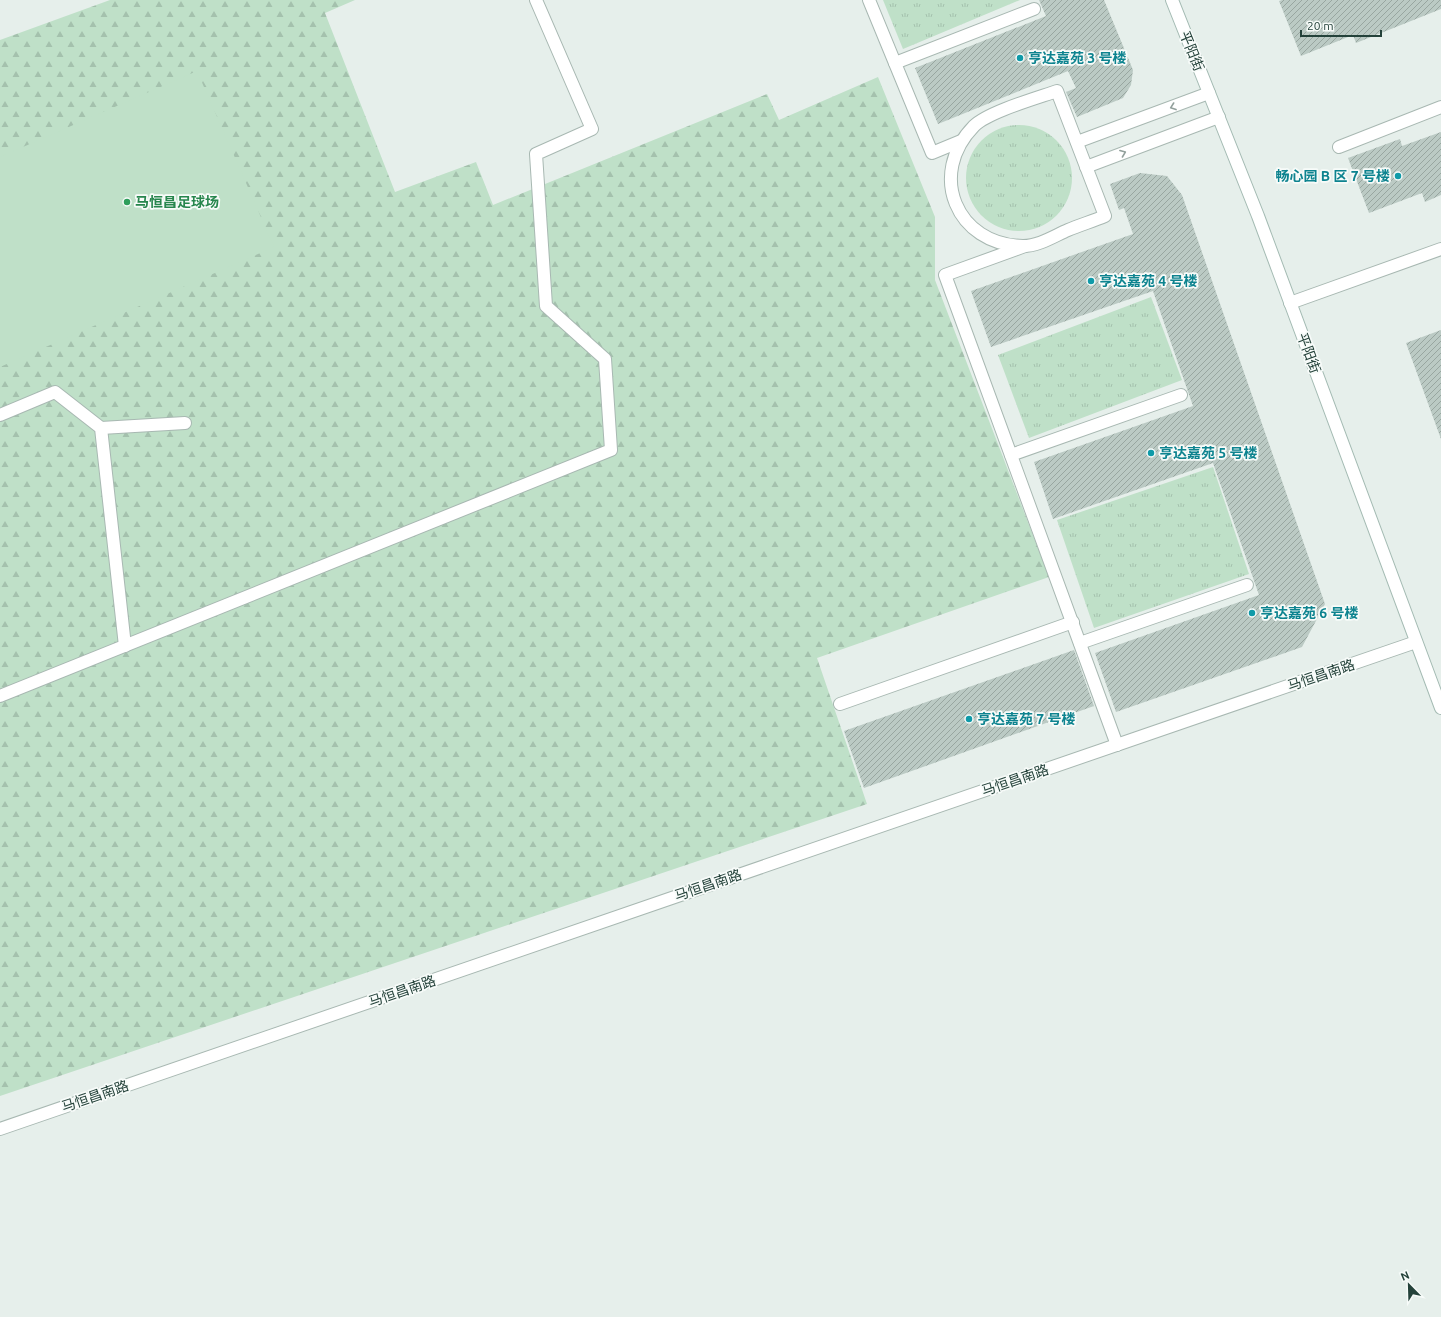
<svg xmlns="http://www.w3.org/2000/svg" width="1441" height="1317" font-family="Ubuntu,'Noto Sans SC',sans-serif">
<style>
.grass{fill:url(#grass-tufts)}
.forest{fill:url(#forest-firs)}
.pitch{fill:#bfe0c8}
.building{fill:url(#building-hatch)}
.lines{fill:none;stroke-linecap:round;stroke-linejoin:round}
.minor-casing{stroke:#a8b8b2;stroke-width:14}
.secondary-casing{stroke:#a4bbb3;stroke-width:14}
.minor{stroke:#fff;stroke-width:12}
.secondary{stroke:#fff;stroke-width:12}
.oneway{stroke:#92a09c}
.culture-dot{fill:#0f9aa8;stroke:#f7fbf9;stroke-width:1.5}
.leisure-dot{fill:#2e9e5b;stroke:#f7fbf9;stroke-width:1.5}
.labels{text-anchor:middle;dominant-baseline:central;stroke-width:3.5;stroke-linejoin:round;paint-order:stroke}
.street-label{font-size:14px;fill:#24423a;stroke:#f7fbf9}
.culture-label{font-size:14px;font-weight:bold;fill:#0d838f;stroke:#f7fbf9;text-anchor:start}
.leisure-label{font-size:14px;font-weight:bold;fill:#27864d;stroke:#f7fbf9;text-anchor:start}
</style>
<defs>
<pattern id="grass-tufts" width="24" height="20" patternUnits="userSpaceOnUse"><rect width="24" height="20" fill="#bfe0c8"/><path d="M3 7l-1-3M5 7V3M7 7l1-3M15 17l-1-3M17 17v-4M19 17l1-3" fill="none" stroke="#a4c1ad"/></pattern>
<pattern id="forest-firs" width="22" height="20" patternUnits="userSpaceOnUse"><rect width="22" height="20" fill="#bfe0c8"/><path d="M5 1l3.5 6h-7zM16 11l3.5 6h-7z" fill="#a4c1ad"/></pattern>
<pattern id="building-hatch" width="6" height="6" patternUnits="userSpaceOnUse"><rect width="6" height="6" fill="#bbcac4"/><path d="M-1 1l2-2M0 6l6-6M5 7l2-2" fill="none" stroke="#98a6a0"/></pattern>
</defs>
<rect width="100%" height="100%" fill="#e6efeb"/>
<g class="grass">
<polygon points="883,0 1020,0 903,49"/>
<circle cx="1019" cy="178" r="53"/>
<polygon points="1151,297 1182,380 1029,438 998,355"/>
<polygon points="1213,467 1249,574 1094,628 1057,520"/>
</g>
<polygon class="forest" points="110,0 355,0 325,13 395,192 476,162 493,205 767,94 779,120 878,77 935,217 935,280 1049,577 817,658 867,804 0,1096 0,40"/>
<polygon class="pitch" points="197,71 274,247 0,367 0,157"/>
<g class="building">
<polygon points="1039,0 1104,0 1133,70 1131,85 1123,98 1077,117 1066,92 1076,88 1068,71 938,124 915,68 1046,16"/>
<polygon points="1282,0 1441,0 1441,9 1356,43 1353,35 1301,56 1279,1"/>
<polygon points="1441,132 1441,195 1425,202 1422,193 1369,213 1348,158 1400,139 1402,146"/>
<polygon points="1140,173 1167,176 1182,195 1325,604 1302,647 1116,712 1095,653 1259,595 1213,463 1053,519 1034,462 1193,406 1153,291 991,347 971,291 1133,234 1124,208 1119,210 1110,184"/>
<polygon points="1441,330 1441,439 1406,343"/>
<polygon points="1074,650 1094,706 864,788 844,731"/>
</g>
<g class="lines">
<g class="minor-casing">
<g id="minor">
<polyline points="869,0 932,153 961,141"/>
<polyline points="895,63 1034,9"/>
<path d="M1057,91L1105,216C1093,221 1080,225 1068,230C1054,236 1039,246 1023,246C956,245 927,174 974,126C988,112 1037,98 1057,91Z"/>
<polyline points="1077,142 1209,93"/>
<polyline points="1339,147 1441,107"/>
<polyline points="1086,167 1219,117"/>
<polyline points="1025,246 945,275 1117,745"/>
<polyline points="1290,303 1441,249"/>
<polyline points="0,415 55,392 101,428 125,646"/>
<polyline points="101,428 185,423"/>
<polyline points="1011,455 1181,395"/>
<polyline points="1080,643 1247,585"/>
<polyline points="0,696 611,450 605,359 546,306 536,154 592,129 536,0"/>
<polyline points="840,704 1073,622"/>
<polyline points="0,1129 1416,642"/>
</g>
</g>
<g class="secondary-casing">
<polyline id="secondary" points="1172,0 1258,216 1441,708"/>
</g>
<use href="#minor" class="minor"/>
<use href="#secondary" class="secondary"/>
</g>
<defs><path id="oneway-chevron" d="M-2-3.5L2.5 0L-2 3.5" fill="none" stroke-width="1.6" stroke-linecap="round" stroke-linejoin="round"/></defs>
<g class="oneway">
<use href="#oneway-chevron" transform="translate(1173 107) rotate(160)"/>
<use href="#oneway-chevron" transform="translate(1123 153) rotate(-21)"/>
</g>
<g class="culture-dot">
<circle cx="1020" cy="58" r="4"/>
<circle cx="1398" cy="176" r="4"/>
<circle cx="1091" cy="281" r="4"/>
<circle cx="1151" cy="453" r="4"/>
<circle cx="1252" cy="613" r="4"/>
<circle cx="969" cy="719" r="4"/>
</g>
<circle class="leisure-dot" cx="127" cy="202" r="4"/>
<g class="labels">
<g class="street-label">
<text transform="translate(1192 51) rotate(68)">平阳街</text>
<text transform="translate(1309 353) rotate(70)">平阳街</text>
<text transform="translate(1321 675) rotate(-19)">马恒昌南路</text>
<text transform="translate(1015 780) rotate(-19)">马恒昌南路</text>
<text transform="translate(708 885) rotate(-19)">马恒昌南路</text>
<text transform="translate(402 991) rotate(-19)">马恒昌南路</text>
<text transform="translate(95 1096) rotate(-19)">马恒昌南路</text>
</g>
<g class="culture-label">
<text x="1028" y="58">亨达嘉苑 3 号楼</text>
<text x="1390" y="176" text-anchor="end">畅心园 B 区 7 号楼</text>
<text x="1099" y="281">亨达嘉苑 4 号楼</text>
<text x="1159" y="453">亨达嘉苑 5 号楼</text>
<text x="1260" y="613">亨达嘉苑 6 号楼</text>
<text x="977" y="719">亨达嘉苑 7 号楼</text>
</g>
<g class="leisure-label">
<text x="135" y="202">马恒昌足球场</text>
</g>
</g>
<g transform="translate(1409 1285) rotate(337)" stroke="#f7fbf9" stroke-width="3" paint-order="stroke">
<path d="M0-3L7 15L0 10L-7 15Z" fill="#24423a"/>
<text y="-6" font-size="11" font-weight="bold" text-anchor="middle" fill="#24423a">N</text>
</g>
<path d="M1301 30v6h80v-6" fill="none" stroke="#24423a" stroke-width="2"/>
<text x="1307" y="30" font-size="12" fill="#24423a" stroke="#f7fbf9" stroke-width="3" paint-order="stroke">20 m</text>
</svg>
